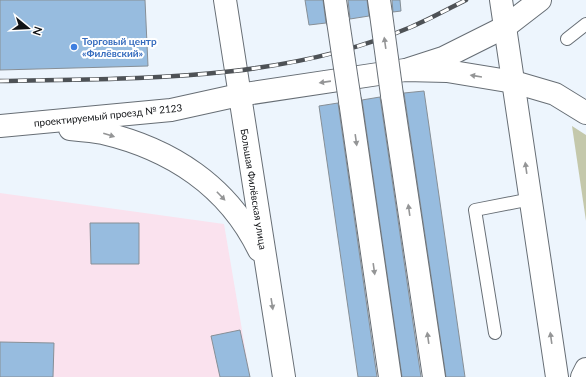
<svg xmlns="http://www.w3.org/2000/svg" width="586" height="377" font-family="Lato,sans-serif">
<style>
.industrial{fill:#fae2ee}
.green{fill:#c4c8ab}
.building{fill:#97bcdf;stroke:#878f96}
.lines{fill:none;stroke-linecap:round;stroke-linejoin:round}
.service-casing{stroke:#676e75;stroke-width:14}
.minor-casing{stroke:#676e75;stroke-width:24}
.tertiary-casing{stroke:#676e75;stroke-width:24}
.secondary-casing{stroke:#676e75;stroke-width:24}
.service{stroke:#fff;stroke-width:12}
.minor{stroke:#fff;stroke-width:22}
.tertiary{stroke:#fff;stroke-width:22}
.secondary{stroke:#fff;stroke-width:22}
.rail-casing{stroke:#4e5256;stroke-width:4.5}
.rail{stroke:#fff;stroke-width:3;stroke-dasharray:9;stroke-linecap:butt}
.secondary-bridge-casing{stroke:#676e75;stroke-width:24;stroke-linecap:butt}
.secondary-bridge{stroke:#fff;stroke-width:22}
.oneway{fill:#949596}
.shop-dot{fill:#3f7fe0;stroke:#fff;stroke-width:1.5}
.labels{text-anchor:middle;dominant-baseline:central;stroke-width:4;stroke-linejoin:round;paint-order:stroke}
.shop-label{font-size:10px;font-weight:bold;fill:#366cbe;stroke:#fff;text-anchor:start}
.street-label{font-size:10px;fill:#111316;stroke:#fff}
</style>
<rect width="100%" height="100%" fill="#edf5fd"/>
<polygon class="industrial" points="0,193 224,224 250,377 0,377"/>
<polygon class="green" points="572,126 586,135 586,221"/>
<g class="building">
<polygon points="0,0 145,0 148,66 0,70"/>
<polygon points="305,0 323,0 326,23 309,25"/>
<polygon points="348,0 367,0 369,16 350,19"/>
<polygon points="392,0 400,0 401,11 393,12"/>
<polygon points="424,91 465,377 446,377 404,93"/>
<polygon points="380,97 421,377 402,377 362,100"/>
<polygon points="338,103 377,377 358,377 319,106"/>
<polygon points="90,223 139,223 139,264 91,264"/>
<polygon points="240,330 250,377 220,377 211,336"/>
<polygon points="0,342 54,343 53,377 0,377"/>
</g>
<g class="lines">
<g class="service-casing">
<g id="service">
<polyline points="567,39 586,24"/>
<polyline points="495,333 475,210 531,199"/>
</g>
</g>
<g class="minor-casing">
<polyline id="minor" points="409,69 443,58 505,27 540,0"/>
</g>
<g class="tertiary-casing">
<g id="tertiary">
<polyline points="225,0 284,377"/>
<polyline points="501,0 557,377"/>
<polyline points="0,126 171,110 239,95 405,70 447,71 514,82 555,94 586,113"/>
<path d="M70,129C81,130 93,131 103,133C171,149 228,186 259,250"/>
<polyline points="582,377 586,369"/>
</g>
</g>
<g class="secondary-casing">
<g id="secondary">
<polyline points="335,0 338,21"/>
<polyline points="379,0 381,14"/>
<polyline points="392,95 434,377"/>
<polyline points="350,101 390,377"/>
</g>
</g>
<use href="#service" class="service"/>
<use href="#minor" class="minor"/>
<use href="#tertiary" class="tertiary"/>
<use href="#secondary" class="secondary"/>
<g class="rail-casing">
<path id="rail" d="M0,81C138,78 282,82 411,27C430,19 448,9 466,0"/>
</g>
<use href="#rail" class="rail"/>
<g class="secondary-bridge-casing">
<g id="secondary-bridge">
<polyline points="381,14 392,95"/>
<polyline points="338,21 350,101"/>
</g>
</g>
<use href="#secondary-bridge" class="secondary-bridge"/>
</g>
<defs><path id="oneway-solid" d="M-6-.8H1V-3.2L6.5 0L1 3.2V.8H-6Z"/></defs>
<g class="oneway">
<use href="#oneway-solid" transform="translate(385 43) rotate(-98)"/>
<use href="#oneway-solid" transform="translate(476 76) rotate(-171)"/>
<use href="#oneway-solid" transform="translate(325 82) rotate(172)"/>
<use href="#oneway-solid" transform="translate(109 135) rotate(17)"/>
<use href="#oneway-solid" transform="translate(356 140) rotate(82)"/>
<use href="#oneway-solid" transform="translate(526 168) rotate(-98)"/>
<use href="#oneway-solid" transform="translate(221 196) rotate(46)"/>
<use href="#oneway-solid" transform="translate(409 210) rotate(-98)"/>
<use href="#oneway-solid" transform="translate(374 269) rotate(82)"/>
<use href="#oneway-solid" transform="translate(272 304) rotate(81)"/>
<use href="#oneway-solid" transform="translate(428 338) rotate(-98)"/>
<use href="#oneway-solid" transform="translate(551 338) rotate(-98)"/>
</g>
<circle class="shop-dot" cx="74" cy="47" r="4"/>
<g class="labels">
<g class="shop-label">
<text x="82" y="41">Торговый центр<tspan x="82" dy="12">«Филёвский»</tspan></text>
</g>
<g class="street-label">
<text transform="translate(108 115) rotate(-6)">проектируемый проезд № 2123</text>
<text transform="translate(254 189) rotate(81)">Большая Филёвская улица</text>
</g>
</g>
<g transform="translate(28 28) rotate(108)" stroke="#ffffff" stroke-width="3" paint-order="stroke">
<path d="M0-3L7 15L0 10L-7 15Z" fill="#111316"/>
<text y="-6" font-size="11" font-weight="bold" text-anchor="middle" fill="#111316">N</text>
</g>
</svg>
